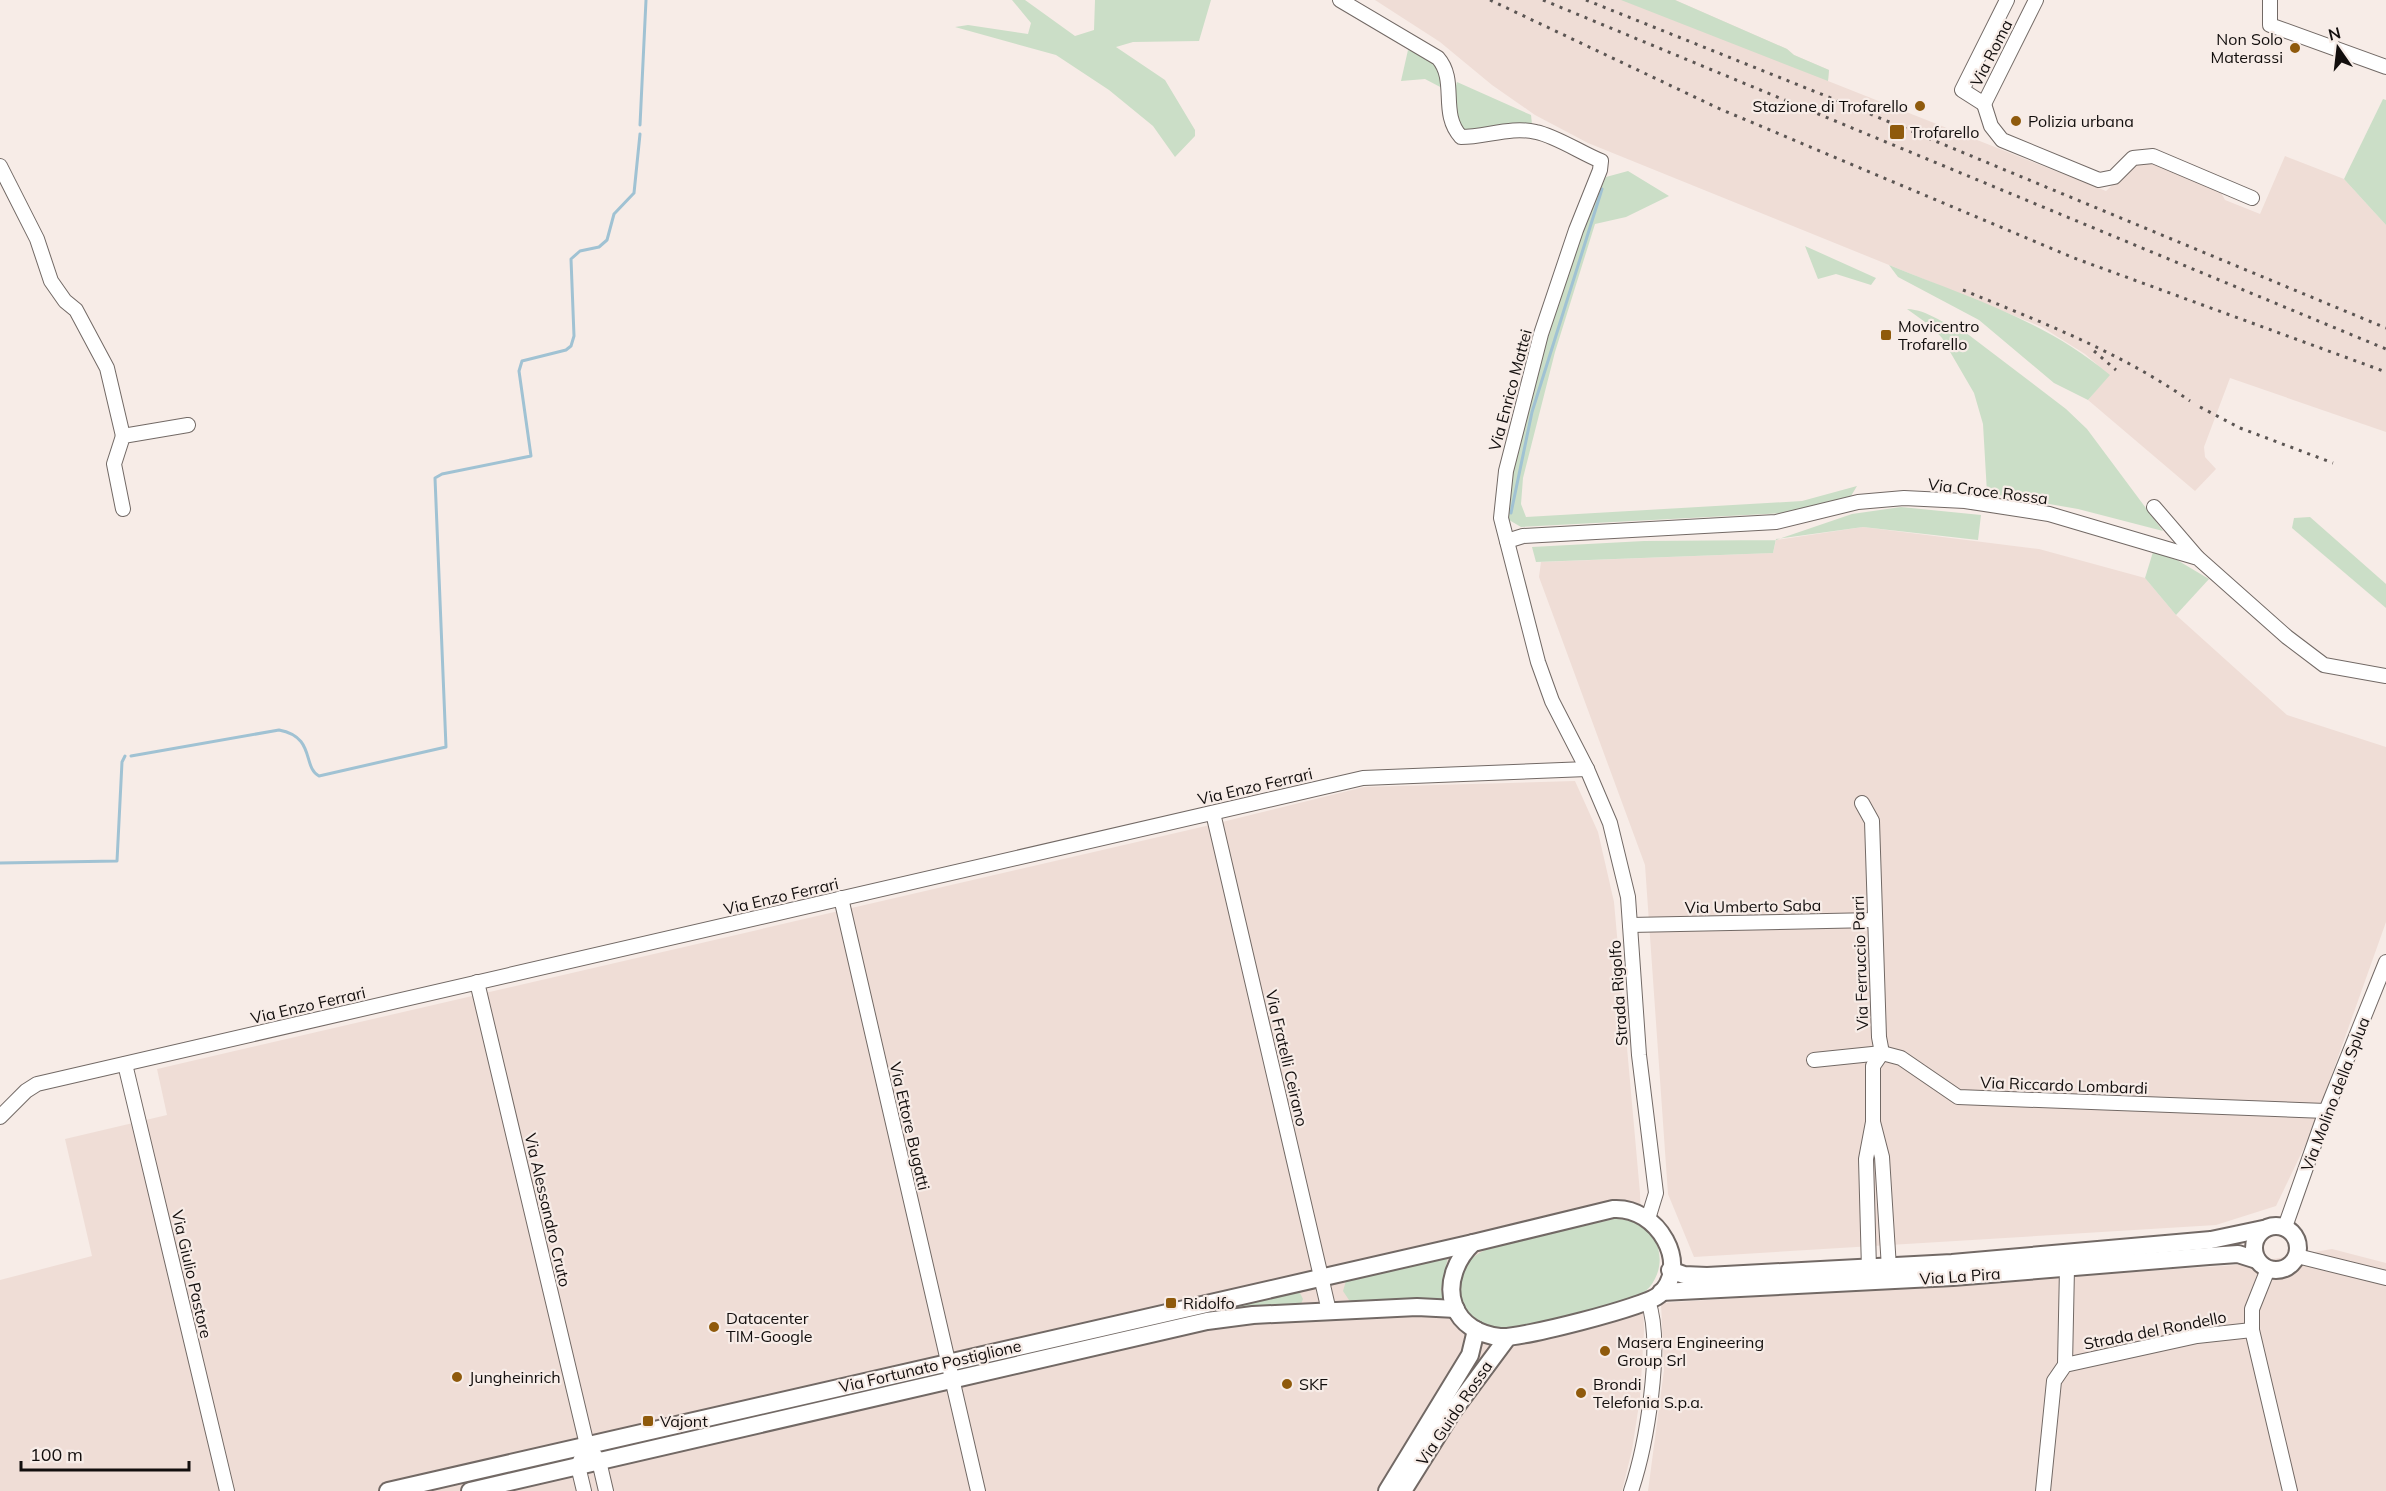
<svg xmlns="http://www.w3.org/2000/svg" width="2386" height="1491" font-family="Mulish,sans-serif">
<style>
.built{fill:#efddd6}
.green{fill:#cbdec7}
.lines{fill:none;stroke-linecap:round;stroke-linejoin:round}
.stream{stroke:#a0c2d3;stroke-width:3}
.minor-casing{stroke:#726965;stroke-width:16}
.tertiary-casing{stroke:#726965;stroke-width:20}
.minor{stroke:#fff;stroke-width:14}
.tertiary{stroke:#fff;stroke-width:16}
.rail{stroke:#5b5553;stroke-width:3;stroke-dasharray:3 6;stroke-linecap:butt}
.poi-dot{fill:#8f5a0c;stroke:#f7ece7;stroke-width:2}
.labels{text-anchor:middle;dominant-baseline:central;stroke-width:4.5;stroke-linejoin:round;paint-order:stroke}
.poi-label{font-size:16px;fill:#120e0d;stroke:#f7ece7;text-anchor:start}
.street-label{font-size:16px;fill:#120e0d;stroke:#f7ece7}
</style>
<rect width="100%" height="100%" fill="#f7ece7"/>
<g class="built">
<polygon points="1375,0 1675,0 1787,49 1794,55 1829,70 1828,81 2106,191 2137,162 2146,160 2219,189 2225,200 2260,214 2285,156 2344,179 2386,225 2386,432 2230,378 2204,447 2205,457 2216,469 2195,491 2088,400 2109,375 2085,354 2042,327 1588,143 1535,115 1492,85 1440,42"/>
<polygon points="1863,527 2039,549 2145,578 2176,615 2287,715 2386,747 2386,922 2311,1133 2276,1206 2216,1225 1694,1257 1668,1194 1645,865 1539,577 1541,562 1773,553 1776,540"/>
<polygon points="1575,781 1598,832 1614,902 1640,1193 1644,1331 1640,1398 1632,1450 1622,1491 0,1491 0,1280 92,1256 65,1139 167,1115 157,1069 1206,826 1364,787"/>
<polygon points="2332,1249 2386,1263 2386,1491 1648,1491 1664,1370 1661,1303 2237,1265"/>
</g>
<g class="green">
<polygon points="1012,0 1025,0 1075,36 1094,30 1095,0 1211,0 1199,41 1133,42 1116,47 1165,80 1195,130 1195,136 1175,157 1153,126 1109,90 1056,55 955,27 968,25 1028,34 1031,23"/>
<polygon points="1621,0 1675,0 1787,49 1794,55 1829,70 1828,81"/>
<path d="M1408,50C1434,60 1440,60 1444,89L1425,79L1401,81Z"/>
<path d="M1457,82L1531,115L1532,124L1487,133L1464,130C1456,115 1451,99 1457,82Z"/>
<polygon points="2383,99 2386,100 2386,225 2344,179"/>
<polygon points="1628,171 1669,196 1626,217 1595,224 1555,352 1523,478 1521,504 1526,517 1802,501 1857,486 1851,496 1783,513 1521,527 1504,517 1508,477 1547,340 1584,227 1606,177"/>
<polygon points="1805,246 1876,278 1871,285 1836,274 1818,279"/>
<path d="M1889,265C1967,297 2045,320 2110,375L2088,400L2054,383L1979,320L1898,277Z"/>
<path d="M1907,309C1929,310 1941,324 1961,329L2066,409L2087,429L2163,531L2078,509L1987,493L1983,424L1974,393L1942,338L1932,327Z"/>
<polygon points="1901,507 1981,515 1978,540 1863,527 1776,539 1773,553 1536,562 1532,547 1644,541 1776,540 1852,514"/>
<polygon points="2310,517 2386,584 2386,608 2292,528 2294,518"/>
<polygon points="2153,552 2177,560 2209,579 2176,615 2145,578"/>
<path d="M1614,1219C1665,1217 1677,1280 1631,1301L1503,1331C1498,1329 1491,1329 1485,1326C1463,1318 1451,1287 1464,1267C1471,1256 1484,1250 1495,1246Z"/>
<polygon points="1448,1257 1441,1290 1444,1299 1355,1302 1349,1300 1343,1291 1346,1281 1351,1278"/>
<polygon points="1299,1291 1303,1299 1301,1304 1229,1309 1179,1318"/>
</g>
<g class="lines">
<g class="stream">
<polyline points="640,125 646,0"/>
<polyline points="1511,513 1532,412 1602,189"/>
<path d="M131,756L279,730C316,737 302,767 319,776L446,747L435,478L442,474L531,456L519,371L522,361L566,350L571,346L574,336L571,259L580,251L599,247L607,240L614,214L634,193L640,134"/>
<polyline points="0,863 117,861 122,762 125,756"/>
</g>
<g class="minor-casing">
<g id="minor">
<path d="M1340,0L1438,58C1458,81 1439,113 1461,137C1486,137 1511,126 1536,132C1556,136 1581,153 1601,161L1600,170L1576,230L1541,334L1506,471L1501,518L1538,662L1552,701L1587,769L1610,823L1628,897L1639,1055L1656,1193L1648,1219"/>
<polyline points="2007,0 1962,90 1984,104 2036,0"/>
<polyline points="2270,0 2270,25 2386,67"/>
<polyline points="1984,104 1991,126 2002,140 2099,180 2114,177 2133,158 2153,156 2252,198"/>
<polyline points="0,166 37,239 51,281 65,301 76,310 107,368 123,436"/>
<polyline points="2154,507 2197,557"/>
<polyline points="123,509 114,464 123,436 188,425"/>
<polyline points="1507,541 1523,536 1776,522 1858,502 1904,498 1965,501 2049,514 2198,558 2287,637 2324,665 2386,676"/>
<polyline points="1862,803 1872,821 1879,1037 1882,1053 1873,1066 1873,1122"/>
<polyline points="1213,813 1329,1311"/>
<polyline points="841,898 978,1491"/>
<polyline points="1630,925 1875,920"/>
<polyline points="477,982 587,1445 599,1461 606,1491"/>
<polyline points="1814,1060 1882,1053 1901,1058 1958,1097 2326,1111"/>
<polyline points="125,1064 227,1491"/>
<polyline points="0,1117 26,1091 37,1084 1363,778 1587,769"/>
<polyline points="2285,1227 2326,1111 2386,962"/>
<polyline points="2297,1256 2386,1278"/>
<polyline points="1869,1269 1866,1159 1873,1122 1882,1157 1889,1268"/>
<polyline points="2268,1269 2252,1309 2252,1330 2290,1491"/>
<polyline points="2065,1365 2067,1268"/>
<polyline points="584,1491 578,1466 587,1445"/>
<path d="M1631,1491C1646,1447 1664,1345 1648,1301"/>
<polyline points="2043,1491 2054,1381 2065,1365 2197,1336 2252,1330"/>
</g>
</g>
<g class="tertiary-casing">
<g id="tertiary">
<path d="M1613,1209C1658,1206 1692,1266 1659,1295C1645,1307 1519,1339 1500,1337C1480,1335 1461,1325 1454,1305C1446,1283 1457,1258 1473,1243Z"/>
<circle cx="2276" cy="1248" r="22"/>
<polyline points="1670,1270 1684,1275 1707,1276 1952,1263 2211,1240 2263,1229"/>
<polyline points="1661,1292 1953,1277 2209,1256 2238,1254 2257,1260"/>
<polyline points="388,1491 1473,1243"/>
<polyline points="470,1491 1207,1321 1253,1315 1417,1307 1456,1309"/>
<polyline points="1387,1491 1470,1355 1476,1330"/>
<polyline points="1403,1491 1453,1411 1508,1337"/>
</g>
</g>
<use href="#minor" class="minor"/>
<use href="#tertiary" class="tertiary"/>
<g class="rail">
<polyline points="1490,0 1720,109 2074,258 2386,372"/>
<polyline points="1543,0 2386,349"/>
<polyline points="1586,0 1846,104 2386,328"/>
<path d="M1963,290C2041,322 2120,352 2190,401"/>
<polyline points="2094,351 2116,370"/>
<polyline points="2200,407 2240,428 2333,463"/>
</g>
</g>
<g class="poi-dot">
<circle cx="2295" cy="48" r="6"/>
<circle cx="1920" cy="106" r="6"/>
<circle cx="2016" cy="121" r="6"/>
<rect x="1889" y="124" width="16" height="16" rx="3"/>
<rect x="1880" y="329" width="12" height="12" rx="3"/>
<rect x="1165" y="1297" width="12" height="12" rx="3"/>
<circle cx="714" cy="1327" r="6"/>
<circle cx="1605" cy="1351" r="6"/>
<circle cx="457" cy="1377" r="6"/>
<circle cx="1287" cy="1384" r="6"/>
<circle cx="1581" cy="1393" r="6"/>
<rect x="642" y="1415" width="12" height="12" rx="3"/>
</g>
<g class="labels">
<g class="poi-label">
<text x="2283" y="39" text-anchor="end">Non Solo<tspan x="2283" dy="18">Materassi</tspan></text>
<text x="1908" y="106" text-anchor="end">Stazione di Trofarello</text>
<text x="2028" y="121">Polizia urbana</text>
<text x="1910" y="132">Trofarello</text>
<text x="1898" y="326">Movicentro<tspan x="1898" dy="18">Trofarello</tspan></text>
<text x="1183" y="1303">Ridolfo</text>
<text x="726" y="1318">Datacenter<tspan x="726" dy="18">TIM-Google</tspan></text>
<text x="1617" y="1342">Masera Engineering<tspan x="1617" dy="18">Group Srl</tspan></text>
<text x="469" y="1377">Jungheinrich</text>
<text x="1299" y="1384">SKF</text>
<text x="1593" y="1384">Brondi<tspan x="1593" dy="18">Telefonia S.p.a.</tspan></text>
<text x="660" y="1421">Vajont</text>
</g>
<g class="street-label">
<text transform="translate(1991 53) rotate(-63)">Via Roma</text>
<text transform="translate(1510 390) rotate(-75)">Via Enrico Mattei</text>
<text transform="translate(1988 491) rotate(7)">Via Croce Rossa</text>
<text transform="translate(1255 786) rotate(-13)">Via Enzo Ferrari</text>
<text transform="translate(781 896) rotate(-13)">Via Enzo Ferrari</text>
<text transform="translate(1753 906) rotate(-1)">Via Umberto Saba</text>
<text transform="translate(1860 963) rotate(-92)">Via Ferruccio Parri</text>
<text transform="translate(1618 993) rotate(-94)">Strada Rigolfo</text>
<text transform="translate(308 1005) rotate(-13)">Via Enzo Ferrari</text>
<text transform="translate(1287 1058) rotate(77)">Via Fratelli Ceirano</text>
<text transform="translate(2064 1085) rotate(2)">Via Riccardo Lombardi</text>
<text transform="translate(2335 1094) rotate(-69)">Via Molino della Splua</text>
<text transform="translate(910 1126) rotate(77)">Via Ettore Bugatti</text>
<text transform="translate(548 1210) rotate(77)">Via Alessandro Cruto</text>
<text transform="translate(192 1274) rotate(77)">Via Giulio Pastore</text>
<text transform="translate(1960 1276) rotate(-4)">Via La Pira</text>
<text transform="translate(2155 1330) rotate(-11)">Strada del Rondello</text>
<text transform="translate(930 1366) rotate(-13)">Via Fortunato Postiglione</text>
<text transform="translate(1454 1413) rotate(-56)">Via Guido Rossa</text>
</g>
</g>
<g transform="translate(2338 48) rotate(346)" stroke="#f7ece7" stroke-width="4.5" paint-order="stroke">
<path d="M0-4.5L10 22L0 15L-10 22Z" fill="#120e0d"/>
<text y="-9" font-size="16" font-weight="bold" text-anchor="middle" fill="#120e0d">N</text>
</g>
<path d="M21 1461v9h168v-9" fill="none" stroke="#120e0d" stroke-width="3"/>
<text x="30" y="1461" font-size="18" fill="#120e0d" stroke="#f7ece7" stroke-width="4.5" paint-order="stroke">100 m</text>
</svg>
